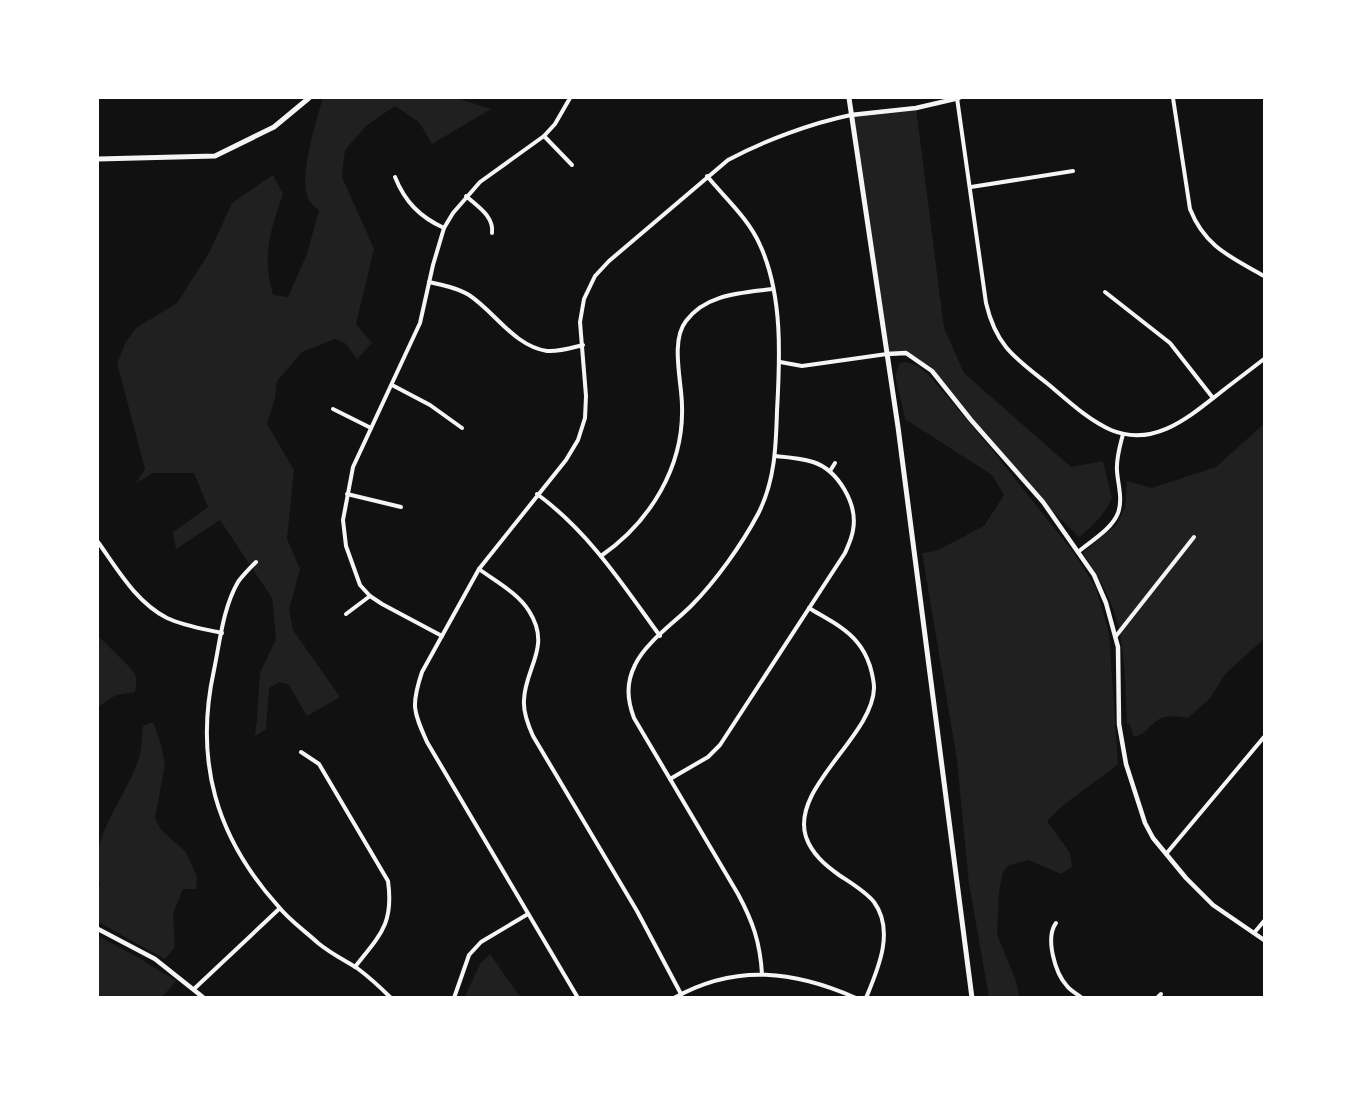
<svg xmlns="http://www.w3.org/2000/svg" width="1362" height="1095" font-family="'Fira Sans',sans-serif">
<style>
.green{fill:#202020}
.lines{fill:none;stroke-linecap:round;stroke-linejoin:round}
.minor{stroke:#f5f5f5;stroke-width:4}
.tertiary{stroke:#f5f5f5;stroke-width:4.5}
.secondary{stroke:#f5f5f5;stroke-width:5}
</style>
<rect width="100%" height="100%" fill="#111"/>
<g class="green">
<path d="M323,98H456L491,109L432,144L419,122L395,106L366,126L345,150L342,177L374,249L356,324L372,343L357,359L345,343L335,339L302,352L277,381L275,398L267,424L294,470L287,539L300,569L289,610L293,630L340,697L307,716L288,684L279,682L269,688L266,729L255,736L257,720L260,673L276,639L272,598L220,520L176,549L173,532L208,507L194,473H153L136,483L145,469L117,363L126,342L136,328L177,303L209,253L232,203L273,175L283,194C270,231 262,256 273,295L288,297L307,254L319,210C314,206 308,201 307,195C300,173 316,121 323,98Z"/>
<path d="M916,108L944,328L964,373L1071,467L1103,461L1112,498C1104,515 1094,525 1079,537L1043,502L932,371L906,353L887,354L851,115Z"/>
<path d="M905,362L916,365L928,374L989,446L1074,553L1096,588L1109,633L1118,764C1096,783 1067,799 1047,821L1070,853L1072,867L1061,874L1029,860L1009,865L1003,872L999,892L997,934L1016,981L1019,997H989L969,884L957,760L922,553L936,551L984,526L1004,495L992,475L905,419L895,375L900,363Z"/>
<path d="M1264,424V639L1226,673L1210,698L1188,718C1179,717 1165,714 1158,720C1147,727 1148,733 1134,737L1129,723L1127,724C1125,683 1126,639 1110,601C1103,584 1093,568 1083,553L1116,525L1125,508L1127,481L1152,488L1216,467Z"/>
<path d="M98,635C106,646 133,667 136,677C137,681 136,687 135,692L116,695L98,707Z"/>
<path d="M153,722L161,744L165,764L155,818L161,830L186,852L197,877L196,889H183L173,914L175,947L165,959L98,922V887L100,884C83,845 128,795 139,758C142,749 142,736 143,726Z"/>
<polygon points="98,936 139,958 176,981 162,997 98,997"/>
<polygon points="490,954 520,997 467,997 466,994 480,964"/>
</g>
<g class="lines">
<g class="minor">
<path d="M957,98L986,303C996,346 1015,358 1048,384C1067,400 1088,420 1111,430C1154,448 1189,417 1221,392C1235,381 1250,370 1264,359"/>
<path d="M1173,98L1190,209C1205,247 1231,257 1264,276"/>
<polyline points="544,136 572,165"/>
<path d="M707,176C725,198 749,219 760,245C783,295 780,358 777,411C776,446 775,481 758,514C742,544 716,581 691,606C674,623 645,643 635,665C626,683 627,699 634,718L738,894C753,922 760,942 762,974"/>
<path d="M395,177C405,202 420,217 444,228"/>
<polyline points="971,187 1073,171"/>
<path d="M466,196C478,207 494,216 492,233"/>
<path d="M429,282C443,285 457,288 469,295C495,312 514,346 547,351C559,352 571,348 583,345"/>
<polyline points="1105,292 1170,343 1213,398"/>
<polyline points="780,362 802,366 887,354"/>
<polyline points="392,385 430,405 462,428"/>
<polyline points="333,409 371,428"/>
<polyline points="830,471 835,463"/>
<polyline points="347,494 401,507"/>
<path d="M537,494C589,532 623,585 660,636"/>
<path d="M98,542C118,570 136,602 167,618C184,626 204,629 222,633"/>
<path d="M1078,552C1091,541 1112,529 1118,513C1123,499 1118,485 1117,471C1116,458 1120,446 1123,434"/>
<path d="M601,556C650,522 684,467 682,406C682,383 670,341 686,321C706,294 741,293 772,289"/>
<path d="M256,562C250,568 243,575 238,582C223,608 220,641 214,670C194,761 216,837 278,906C289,920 305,931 318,943C330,953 344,960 357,968C369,977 380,987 391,998"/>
<path d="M479,569C495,581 518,593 529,611C552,647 525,667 524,700C523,712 528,725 533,736L637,911L681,994"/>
<path d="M809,608C825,618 845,627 857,642C863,649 867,657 870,666C872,673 874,681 874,688C873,736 790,788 806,837C812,854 825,865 839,875C851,883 865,891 874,902C895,931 878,969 866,998"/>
<polyline points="346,614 370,596"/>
<polyline points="442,636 382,604 370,596 360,585 346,546 343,520 353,467 420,323 433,265 444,228 453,213 480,182 544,136 555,124 570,98"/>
<polyline points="1116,636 1194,537"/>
<path d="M301,752L319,764L388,881C394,924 380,935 355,967"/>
<path d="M670,779L708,757L720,745L845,553C848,546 852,538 853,530C858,504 838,470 813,462C801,458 787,457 775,456"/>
<polyline points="1166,854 1264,737"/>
<path d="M1056,923C1045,938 1055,973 1067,986C1071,991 1077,994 1082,998"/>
<polyline points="1254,933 1264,921"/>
<polyline points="194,989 279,909"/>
<polyline points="454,998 469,955 481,942 528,914"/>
<path d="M578,998L427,742C413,711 411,705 422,672L479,569L566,460L578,440L585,418L586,396L580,322L584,299L595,276L609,261L728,160C763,141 812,123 851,115"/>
<path d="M674,998C736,963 795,971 856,998"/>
<polyline points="1157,998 1161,994"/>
</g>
<g class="tertiary">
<polyline points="851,115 916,108 959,98"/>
<polyline points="887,354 906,353 932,371 971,420 1043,502 1094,575 1106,603 1118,647 1119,724 1126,764 1145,823 1153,838 1186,878 1213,905 1264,940"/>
<polyline points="98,929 155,959 204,998"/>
</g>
<g class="secondary">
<polyline points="849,98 898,427 972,998"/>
<polyline points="98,159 215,156 274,127 309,98"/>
</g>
</g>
<rect width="1362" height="1095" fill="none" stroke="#ffffff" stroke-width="198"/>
</svg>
